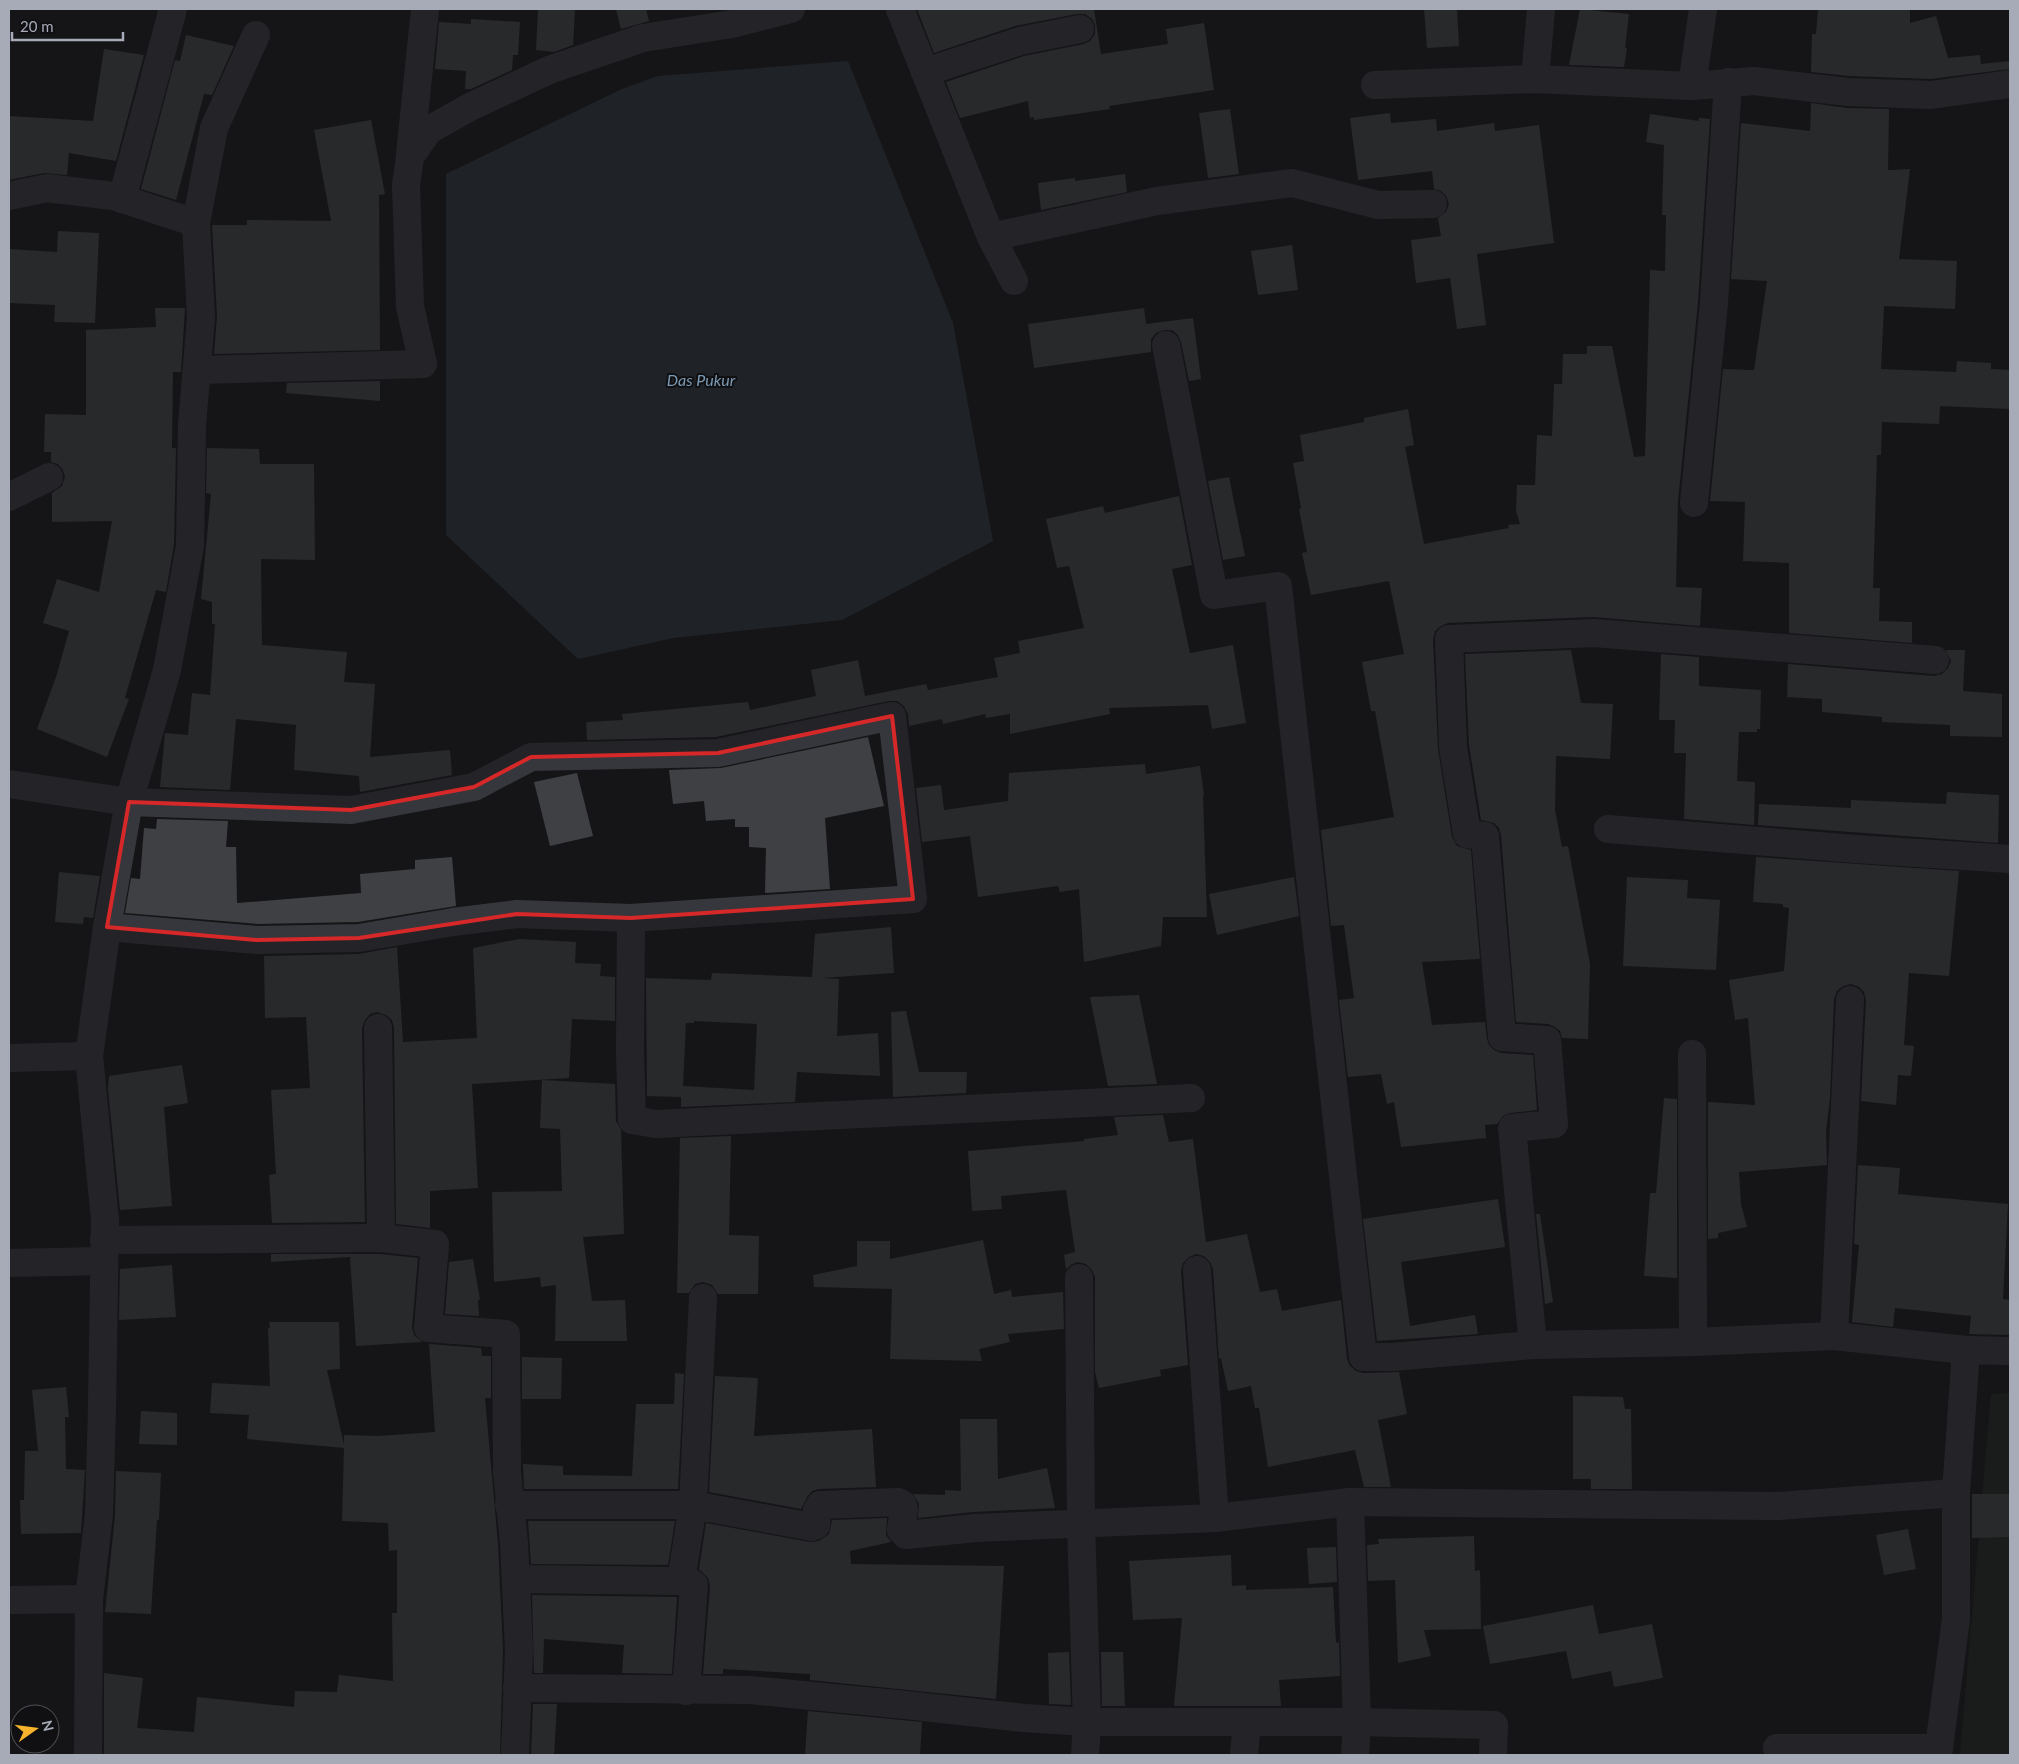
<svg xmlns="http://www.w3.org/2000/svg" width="2019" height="1764" font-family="Lato,sans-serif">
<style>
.green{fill:#1d251e}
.water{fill:#2b343b}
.building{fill:#3f4044;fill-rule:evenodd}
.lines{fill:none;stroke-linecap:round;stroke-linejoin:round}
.minor{stroke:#36373c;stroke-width:28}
.marked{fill:none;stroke:#d62828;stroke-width:4;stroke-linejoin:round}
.labels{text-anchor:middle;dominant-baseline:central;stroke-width:4;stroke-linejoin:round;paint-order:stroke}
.water-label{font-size:16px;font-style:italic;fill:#7c9ab4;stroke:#101012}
</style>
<rect width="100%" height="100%" fill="#151517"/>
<polygon class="green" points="2010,1393 2010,1755 1960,1755 1991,1394"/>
<polygon class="water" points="848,61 953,323 993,541 842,620 673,638 578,659 446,535 446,174 622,89 658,76"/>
<g class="building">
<polygon points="538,9 575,9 573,45 554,52 536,50"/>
<polygon points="616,9 646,9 649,21 621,29"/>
<polygon points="917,9 1094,9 1101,54 1168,44 1166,29 1204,23 1214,90 1109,106 1110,109 1034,120 1034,117 1030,118 1028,101 960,118 946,82 1024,56 1084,44 1090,41 1095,34 1095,25 1092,19 1085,14 1077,14 1015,26 934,53"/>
<polygon points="1424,9 1457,9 1459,46 1427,48"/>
<polygon points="1580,9 1629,14 1625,48 1627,48 1624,67 1569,65"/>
<polygon points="1818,9 1910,9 1910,23 1936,16 1948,58 1980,55 1981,64 2010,61 2010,69 1930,79 1849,76 1811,72 1812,34 1816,34"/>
<polygon points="471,19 520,22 518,55 513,55 512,70 471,89 465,89 466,71 435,69 439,22 471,24"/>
<polygon points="186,35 234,46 212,95 204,94 176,200 141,189 175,60 180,61"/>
<polygon points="104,49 144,55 116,161 69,153 67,175 44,173 9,180 9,116 93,121"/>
<polygon points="1811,103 1847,108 1889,109 1888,170 1910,169 1899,259 1957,261 1955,309 1884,306 1881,369 1956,372 1957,361 1991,363 1991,369 2010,370 2010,409 1940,406 1939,424 1882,422 1881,455 1877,455 1873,588 1880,588 1879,621 1912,622 1912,643 1789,633 1789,563 1743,561 1745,502 1710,501 1723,369 1754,370 1767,281 1731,279 1741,123 1810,131"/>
<polygon points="1230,109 1239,174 1208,178 1199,113"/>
<polygon points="1390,113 1391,123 1436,119 1437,131 1494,123 1495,131 1539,125 1554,243 1477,254 1486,325 1457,329 1450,278 1416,283 1411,240 1441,236 1438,218 1446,212 1449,204 1446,196 1441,191 1434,189 1432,171 1358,180 1350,118"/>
<polygon points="1650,114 1699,121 1699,118 1710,119 1698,302 1678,501 1676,587 1702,588 1700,626 1593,617 1448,623 1441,626 1435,631 1433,640 1438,749 1452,837 1457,846 1471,850 1480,959 1422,962 1432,1025 1485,1022 1487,1039 1489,1045 1494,1050 1501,1053 1533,1055 1537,1110 1510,1113 1503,1116 1497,1124 1485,1125 1486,1138 1401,1147 1394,1102 1387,1104 1381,1074 1348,1077 1339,1000 1354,998 1344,925 1331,926 1321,830 1394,817 1375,711 1371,711 1362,662 1404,654 1389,581 1311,595 1302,553 1307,552 1299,509 1301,508 1293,463 1304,461 1300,435 1364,422 1364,418 1408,409 1414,445 1405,447 1424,544 1509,528 1508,525 1520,524 1516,511 1517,485 1535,485 1537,435 1552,436 1554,384 1562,384 1563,354 1587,354 1587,346 1612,346 1634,457 1645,456 1650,270 1665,271 1666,215 1662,215 1664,145 1646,142"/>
<polygon points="371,120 385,194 379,195 380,350 214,354 217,316 212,225 247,225 247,220 331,221 314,130"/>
<polygon points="1125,174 1127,192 1041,210 1038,183 1075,178 1075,181"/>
<polygon points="58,231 99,233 95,323 54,322 55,305 9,303 9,249 57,252"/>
<polygon points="1292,245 1298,290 1258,295 1251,251"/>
<polygon points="155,308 185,308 181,372 173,372 172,448 176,448 174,544 166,592 156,590 125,698 129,699 107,757 37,729 56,677 69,631 43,623 57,579 99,592 112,521 52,522 52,493 62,486 65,477 63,470 58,464 51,462 51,452 44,452 45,414 86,415 86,330 156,327"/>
<polygon points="1144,308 1146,324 1193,318 1201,379 1189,381 1181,342 1178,335 1172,330 1164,330 1156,333 1151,339 1151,352 1034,368 1028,324"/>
<polygon points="380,381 380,401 286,393 287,383"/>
<polygon points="207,448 259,449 260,464 314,464 315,560 261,559 262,645 347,652 344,682 375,684 370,757 450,750 452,775 360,792 359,776 294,770 296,725 236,719 230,790 160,787 165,733 188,735 192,693 210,695 215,624 212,624 212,602 201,599 211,494 206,493"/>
<polygon points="1229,477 1245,556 1223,560 1208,481"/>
<polygon points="1179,496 1192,565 1172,569 1190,653 1233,645 1246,723 1212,729 1208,705 1109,708 1110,714 1010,734 1010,714 986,718 985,714 943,724 942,719 909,726 908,714 904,706 897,701 889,701 716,737 587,740 586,722 623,720 622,714 748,702 750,710 816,696 811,670 858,660 865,696 926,684 928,690 998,677 994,658 1020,653 1018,641 1084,628 1069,566 1057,568 1046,519 1103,506 1105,513"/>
<polygon points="1571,650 1581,703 1613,704 1610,759 1556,756 1555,810 1562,847 1568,846 1590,964 1588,1039 1562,1038 1560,1031 1555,1027 1548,1024 1516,1022 1501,835 1499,828 1494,823 1481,820 1469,745 1465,654"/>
<polygon points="1946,650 1965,650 1963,691 2002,694 2002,737 1950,736 1950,725 1882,722 1882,717 1822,712 1822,699 1787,697 1788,664 1934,676 1942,674 1948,668 1951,661"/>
<polygon points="1661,654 1699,657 1699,686 1761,690 1760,729 1757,729 1757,732 1739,732 1737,781 1755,782 1754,825 1684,819 1686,753 1674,753 1675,720 1659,720"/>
<polygon points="868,737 884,806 825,818 830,889 765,893 766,848 749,847 749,827 735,827 735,819 706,821 704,801 673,804 669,770 721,768"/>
<polygon points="1145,764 1146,774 1200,766 1204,795 1203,796 1207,917 1163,917 1161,946 1084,962 1079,889 1060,892 1058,886 978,897 970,836 922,842 916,788 941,785 944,810 1008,801 1009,773"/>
<polygon points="577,773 593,836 550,846 534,782"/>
<polygon points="1947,792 1999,795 1998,843 1758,825 1759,804 1851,808 1851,800 1946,804"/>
<polygon points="157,819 228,821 226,847 236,847 237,903 361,893 360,874 415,869 415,860 452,857 456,906 358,922 258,924 125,913 131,878 140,879 144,828 156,829"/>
<polygon points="1756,857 1959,871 1949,976 1909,973 1904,1045 1914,1046 1911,1076 1898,1075 1896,1105 1861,1101 1866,1000 1864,992 1859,987 1851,984 1843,986 1837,991 1834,999 1830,1098 1826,1131 1827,1165 1739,1172 1741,1204 1747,1227 1718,1233 1718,1238 1708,1239 1708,1102 1755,1105 1748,1018 1735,1020 1729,980 1784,971 1789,908 1783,907 1783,904 1753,902"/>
<polygon points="59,872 100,876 93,918 84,917 83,924 55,922"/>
<polygon points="1294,877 1299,916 1217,935 1209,894"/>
<polygon points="1627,877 1688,880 1687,898 1720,900 1716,970 1623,966"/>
<path d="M891,927L894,973L822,978L839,979L837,1036L878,1033L880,1076L797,1072L795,1102L681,1107V1097L647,1096L646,978L711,980L712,973L812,977L815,934ZM694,1021L757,1024L754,1090L683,1086L686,1023H694Z"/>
<polygon points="519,939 576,942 575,963 601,964 600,976 615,977 615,1021 572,1019 569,1078 472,1084 478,1188 430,1191 430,1228 396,1224 394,1028 392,1020 386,1015 377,1012 370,1014 365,1020 362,1028 365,1222 272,1223 269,1175 276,1174 271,1090 310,1088 306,1017 265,1018 264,956 359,954 397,947 403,1042 477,1038 473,948"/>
<polygon points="1139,995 1157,1084 1108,1086 1090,997"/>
<polygon points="906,1011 919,1072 967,1072 966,1093 893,1097 891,1012"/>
<polygon points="182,1065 188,1103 164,1107 172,1206 120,1210 108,1089 109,1076"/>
<polygon points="542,1080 615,1084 616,1121 621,1130 624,1234 583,1237 592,1301 625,1300 627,1341 555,1341 556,1285 541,1287 540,1277 494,1282 492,1192 562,1191 560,1129 540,1128"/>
<polygon points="1664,1098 1677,1099 1677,1278 1644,1276 1650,1193 1656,1193"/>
<polygon points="1163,1115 1169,1142 1193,1139 1206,1242 1247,1234 1260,1292 1277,1289 1282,1311 1341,1300 1347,1359 1350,1366 1356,1371 1363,1373 1399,1372 1407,1414 1378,1420 1391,1487 1364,1487 1355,1450 1268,1467 1259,1408 1255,1408 1251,1386 1228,1391 1221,1358 1219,1359 1213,1269 1210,1262 1204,1256 1196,1254 1189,1257 1183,1263 1181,1271 1188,1365 1160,1370 1161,1376 1099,1388 1095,1372 1095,1277 1092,1270 1086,1264 1078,1262 1072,1264 1066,1269 1064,1255 1075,1252 1066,1190 1001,1196 1002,1209 972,1211 968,1151 1084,1141 1084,1139 1118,1135 1114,1117"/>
<polygon points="731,1136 729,1235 759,1236 758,1294 718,1294 712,1285 703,1282 695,1284 689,1293 677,1293 680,1138"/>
<polygon points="1858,1165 1900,1168 1898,1194 2008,1204 2003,1299 2010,1300 2010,1335 1969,1334 1971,1316 1895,1308 1893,1327 1852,1322 1859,1245 1854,1244"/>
<polygon points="1498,1199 1505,1247 1401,1262 1410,1326 1475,1315 1478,1334 1377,1341 1363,1219"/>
<polygon points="1536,1214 1540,1214 1553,1302 1545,1304"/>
<polygon points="983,1240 994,1294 1011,1290 1012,1297 1063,1292 1064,1329 1008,1334 1010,1342 979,1349 982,1361 890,1359 892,1289 814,1287 813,1275 857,1266 857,1241 890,1241 890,1259"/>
<polygon points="271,1254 380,1254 418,1258 412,1327 414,1335 422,1342 356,1346 350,1257 271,1262"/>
<polygon points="473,1259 480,1300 478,1300 479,1316 445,1314 449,1262"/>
<polygon points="172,1265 176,1317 119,1320 120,1269"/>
<polygon points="269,1322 339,1322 340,1369 327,1370 344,1445 344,1435 378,1436 435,1432 429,1344 481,1348 482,1356 491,1356 491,1398 485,1398 498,1544 503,1650 500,1755 104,1755 104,1673 143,1678 137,1728 194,1732 197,1697 294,1707 295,1691 337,1692 339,1675 393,1681 392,1613 397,1613 397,1550 389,1551 388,1523 342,1521 344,1448 247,1439 249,1415 210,1413 212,1383 270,1386 268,1328 270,1328"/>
<polygon points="522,1357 562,1358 561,1399 522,1399"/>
<polygon points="675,1373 684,1374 678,1489 524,1489 523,1464 563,1466 563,1475 632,1476 636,1404 674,1404"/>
<polygon points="715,1376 758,1378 754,1436 872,1429 876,1487 819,1489 812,1491 807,1497 801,1509 709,1492"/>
<polygon points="66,1387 69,1417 65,1417 66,1469 85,1470 81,1533 21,1534 20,1500 24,1500 25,1451 38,1451 32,1390"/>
<polygon points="1573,1396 1623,1397 1625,1409 1631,1409 1632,1489 1591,1489 1591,1479 1573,1479"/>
<polygon points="141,1411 177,1413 177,1445 139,1444"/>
<polygon points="960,1419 997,1419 998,1479 1047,1468 1055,1508 973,1512 918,1518 919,1504 913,1494 945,1495 945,1490 961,1491"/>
<polygon points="116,1471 161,1473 159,1520 157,1520 151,1614 105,1612 115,1516"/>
<polygon points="1972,1494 2010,1494 2010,1537 1972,1538"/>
<polygon points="887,1518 886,1535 891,1542 850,1551 851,1564 1004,1566 996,1699 810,1680 810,1674 723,1669 723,1674 703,1674 710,1586 708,1578 699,1569 706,1523 810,1542 819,1541 829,1534 832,1520"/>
<polygon points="528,1521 675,1521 668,1565 531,1564"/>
<polygon points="1908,1529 1916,1569 1884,1575 1876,1535"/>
<polygon points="1474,1536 1475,1571 1480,1570 1481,1629 1424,1630 1431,1656 1398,1663 1395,1580 1368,1581 1367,1545 1379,1544 1378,1539"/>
<polygon points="1336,1547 1337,1582 1309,1584 1307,1548"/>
<polygon points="1231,1555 1232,1586 1246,1585 1246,1590 1333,1587 1336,1643 1339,1642 1340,1676 1279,1680 1281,1706 1174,1706 1182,1618 1133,1620 1129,1561"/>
<polygon points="532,1595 677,1597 672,1674 622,1673 624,1645 544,1639 543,1673 534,1673"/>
<polygon points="1593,1605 1599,1634 1652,1624 1663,1678 1614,1687 1611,1671 1572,1679 1566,1651 1490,1664 1483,1626"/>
<polygon points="1069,1652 1071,1705 1049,1704 1048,1653"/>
<polygon points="1101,1652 1123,1652 1125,1706 1102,1706"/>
<polygon points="533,1704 557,1704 554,1755 531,1755"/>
<polygon points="808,1711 922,1722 920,1755 805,1755"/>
</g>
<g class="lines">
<g class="minor">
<polyline points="900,9 991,237 1014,281"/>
<polyline points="925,72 1020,41 1080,29"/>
<polyline points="1535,79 1541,9"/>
<polyline points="1375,85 1535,79 1692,86 1754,81 1848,92 1931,95 2010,84"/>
<polyline points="1692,86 1703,9"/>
<polyline points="410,155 425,9"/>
<polyline points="9,196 47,188 113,196 196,223"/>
<polyline points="122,199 173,9"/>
<polyline points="991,237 1157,201 1292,183 1378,205 1433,204"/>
<polyline points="1166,345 1214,595 1278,586 1363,1357 1392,1357 1533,1345 1693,1342 1834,1336 1966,1350"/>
<polyline points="197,370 423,364 410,306 406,185 410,157 429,130 470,107 549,70 643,38 732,24 791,9"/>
<polyline points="9,497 49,477"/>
<polyline points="1694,503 1714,303 1728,82"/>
<polyline points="9,784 129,802 351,810 474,787 531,757 718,753 892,716 913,899 631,918 630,1052 632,1120 656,1124 1191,1098"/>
<polyline points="1608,829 1856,849 2010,859"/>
<polyline points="107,927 257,940 359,938 453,922 517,914 631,918"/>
<polyline points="378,1028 381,1238"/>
<polyline points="1692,1054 1693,1342"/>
<polyline points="9,1058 89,1056"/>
<polyline points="104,1240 381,1238 435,1244 428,1328 506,1334 507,1472 514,1543 519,1650 515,1755"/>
<polyline points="9,1263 104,1261"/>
<polyline points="1197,1270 1215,1518"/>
<polyline points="1079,1278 1081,1523 1087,1722 1085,1755"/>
<polyline points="1834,1336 1850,1000"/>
<polyline points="1533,1345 1512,1128 1554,1124 1547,1040 1502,1037 1485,836 1467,834 1453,747 1449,639 1594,633 1935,660"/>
<polyline points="1350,1502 1357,1722 1355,1755"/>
<polyline points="509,1505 693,1505 703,1298"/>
<polyline points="516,1579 681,1581"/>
<polyline points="89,1599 99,1514 102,1407 105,1220 89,1056 107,927 129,802 167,670 190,546 192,425 201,317 196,223 214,128 256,35"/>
<polyline points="9,1600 89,1599 88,1755"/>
<polyline points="517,1688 750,1690 906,1705 1024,1718 1087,1722 1357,1722 1494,1725 1493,1755"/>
<polyline points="686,1691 694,1585 690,1582 681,1581 693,1505 812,1527 816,1525 817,1510 820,1505 898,1502 902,1504 904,1509 901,1530 906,1535 975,1528 1215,1518 1350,1502 1778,1506 1956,1493"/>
<polyline points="1777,1748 1939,1748"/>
<polyline points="1244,1755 1247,1723"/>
<polyline points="1938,1755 1956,1619 1956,1493 1966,1350 2010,1351"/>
</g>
</g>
<path d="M0 0H2019V1764H0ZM892,716L913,899L631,918L517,914L359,938L257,940L107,927L129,802L351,810L474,787L531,757L718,753Z" fill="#151517" fill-opacity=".55" fill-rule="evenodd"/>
<path class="marked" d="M892,716L913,899L631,918L517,914L359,938L257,940L107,927L129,802L351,810L474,787L531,757L718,753Z"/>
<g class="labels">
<g class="water-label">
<text x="701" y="379">Das Pukur</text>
</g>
</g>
<rect width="2019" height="1764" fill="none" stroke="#a6abb7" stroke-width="20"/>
<g transform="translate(35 1729) rotate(76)"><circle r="24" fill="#101012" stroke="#4c4e54"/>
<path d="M0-4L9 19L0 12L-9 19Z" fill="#f7b32c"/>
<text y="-8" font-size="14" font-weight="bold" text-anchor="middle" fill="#a6abb7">N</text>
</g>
<path d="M12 32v8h111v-8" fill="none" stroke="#a6abb7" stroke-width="2.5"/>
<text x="20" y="32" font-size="15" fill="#a6abb7" stroke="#101012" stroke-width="4" paint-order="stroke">20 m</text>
</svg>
